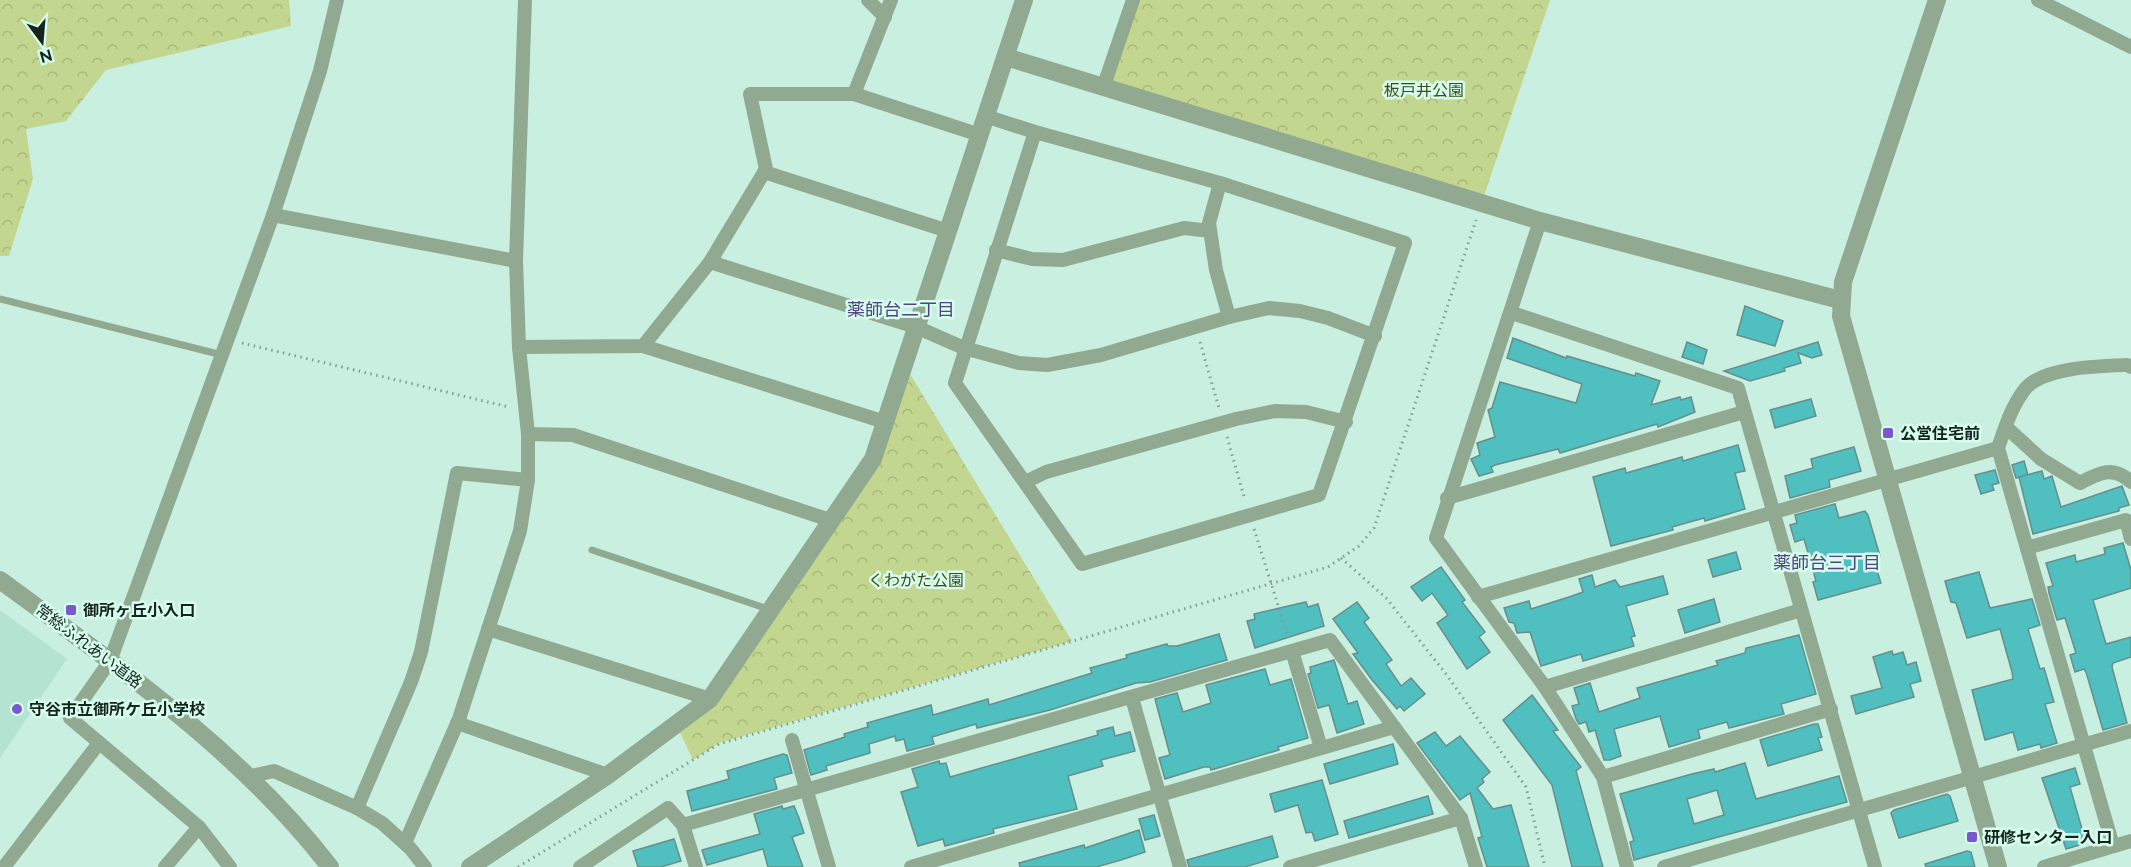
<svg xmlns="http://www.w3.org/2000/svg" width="2131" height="867" font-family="Raleway,'Noto Sans JP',sans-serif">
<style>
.built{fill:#b5e3d1}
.forest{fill:url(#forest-crowns)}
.building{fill:#4fc0bf;stroke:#668e8d;stroke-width:1.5;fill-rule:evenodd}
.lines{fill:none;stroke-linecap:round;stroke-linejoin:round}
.path{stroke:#829e93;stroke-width:3;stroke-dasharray:1.5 4.5;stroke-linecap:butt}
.service{stroke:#90a990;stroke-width:7}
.minor{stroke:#90a990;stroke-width:14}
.tertiary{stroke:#90a990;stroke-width:18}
.poi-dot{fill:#7857d1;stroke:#d6fdee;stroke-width:2}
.labels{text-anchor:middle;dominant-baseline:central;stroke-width:5;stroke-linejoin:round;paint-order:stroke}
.park-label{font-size:16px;fill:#3f4b14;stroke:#d6fdee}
.poi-label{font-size:16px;font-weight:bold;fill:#16241f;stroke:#d6fdee;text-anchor:start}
.street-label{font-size:16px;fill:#16241f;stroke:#d6fdee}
.neighbourhood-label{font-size:18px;fill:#524482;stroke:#d6fdee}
</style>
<defs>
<pattern id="forest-crowns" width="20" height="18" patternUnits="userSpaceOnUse" patternTransform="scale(1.5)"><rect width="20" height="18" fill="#c3d68f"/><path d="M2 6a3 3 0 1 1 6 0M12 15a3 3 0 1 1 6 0" fill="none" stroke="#a7b87b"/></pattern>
</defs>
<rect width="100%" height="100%" fill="#c9efe0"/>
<polygon class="built" points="0,610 67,659 0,758"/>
<g class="forest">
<polygon points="0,0 289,0 291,26 106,70 66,121 26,129 33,179 9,256 0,256"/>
<polygon points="1133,0 1550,0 1482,202 1104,85"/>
<polygon points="904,364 1072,641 719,743 693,760 677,726 710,699 873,459"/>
</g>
<g class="building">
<polygon points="1745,306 1783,321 1775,346 1737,335"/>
<polygon points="1513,338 1566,358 1567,356 1635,376 1636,373 1660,381 1651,405 1680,397 1681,400 1691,397 1695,412 1658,427 1657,424 1560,453 1558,449 1495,465 1491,467 1493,472 1479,476 1471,459 1480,455 1477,443 1495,437 1488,410 1492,408 1500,382 1576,403 1582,384 1507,358"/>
<polygon points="1687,342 1707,350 1703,364 1682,357"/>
<polygon points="1818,342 1822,355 1812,358 1798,353 1801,363 1784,368 1785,371 1750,381 1724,371"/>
<polygon points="1811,399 1816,416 1775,428 1770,410"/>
<polygon points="1738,445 1745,471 1735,473 1745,509 1705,521 1704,518 1672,527 1673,530 1611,546 1593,477 1625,468 1626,473 1682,457 1683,461"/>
<polygon points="1854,447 1861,471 1829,480 1830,487 1790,498 1785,476 1813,468 1811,459"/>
<polygon points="2024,461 2028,475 2016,478 2012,465"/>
<polygon points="1995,470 1999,483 1992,485 1994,490 1981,494 1975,475"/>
<polygon points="2042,471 2044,479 2052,476 2061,507 2122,486 2129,505 2119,508 2119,511 2033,534 2019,477"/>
<polygon points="1835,504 1839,518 1865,511 1868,515 1880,556 1873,558 1881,583 1818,600 1813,582 1816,581 1804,539 1795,542 1790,525 1797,523 1795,515"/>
<polygon points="2123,543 2131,570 2131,588 2093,600 2106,644 2131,637 2131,657 2113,663 2112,667 2127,723 2103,730 2086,672 2084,669 2075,672 2070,655 2076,653 2065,618 2057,620 2049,593 2048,587 2053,586 2046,563 2075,555 2076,562 2105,554 2104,548"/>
<polygon points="1736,552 1741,569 1713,577 1708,560"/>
<polygon points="1441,567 1465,600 1462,602 1485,632 1479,637 1490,652 1467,669 1437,623 1448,615 1432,593 1422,601 1411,587"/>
<polygon points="1979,572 1990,608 2032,599 2040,625 2028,629 2040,669 2044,668 2054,702 2045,704 2057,743 2041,748 2040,744 2018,750 2013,732 1985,740 1972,690 2013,679 2012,672 2000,629 1967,638 1956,603 1951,602 1945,581"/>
<polygon points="1592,575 1595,587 1615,580 1620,587 1663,576 1668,594 1626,606 1635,636 1631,637 1634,646 1583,661 1581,654 1541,666 1530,632 1517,633 1514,623 1509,622 1504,608 1529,601 1531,609 1572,596 1583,592 1579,579"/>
<polygon points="1714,599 1720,622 1685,633 1678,610"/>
<polygon points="1306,602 1308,607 1318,604 1324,626 1255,648 1247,621 1255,619 1254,614"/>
<polygon points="1357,602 1369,618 1364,622 1392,660 1386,664 1401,686 1411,678 1425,694 1404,711 1400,706 1397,709 1372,680 1353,654 1358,653 1333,619"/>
<polygon points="1219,634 1227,660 1150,682 1136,683 1050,710 977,728 976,724 932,737 934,744 907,751 904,739 896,741 895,736 869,744 870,753 826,766 827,770 811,775 804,750 845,737 844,734 868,727 867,723 931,705 933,715 988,699 989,705 1092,673 1090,668 1127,658 1126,655 1167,644 1168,646 1177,646"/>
<polygon points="1799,635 1816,694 1781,704 1784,714 1729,728 1727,722 1698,730 1700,738 1669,747 1660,716 1614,729 1621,756 1610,760 1604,760 1595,730 1589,732 1586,722 1579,724 1576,719 1572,706 1579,704 1574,688 1590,683 1599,712 1640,698 1637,688 1718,665 1716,661 1745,653 1746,648"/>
<polygon points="1892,651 1893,655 1903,652 1907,665 1916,662 1921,681 1910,684 1914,697 1856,714 1851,696 1882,688 1873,657"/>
<polygon points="1334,660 1348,704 1357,701 1364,724 1337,733 1329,705 1318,708 1308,674 1311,673 1310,667"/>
<polygon points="1265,669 1270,685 1291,679 1308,738 1278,747 1279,750 1211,770 1210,767 1204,767 1165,779 1159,758 1170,755 1155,699 1177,693 1183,712 1211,703 1206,685"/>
<polygon points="1532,695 1558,730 1553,731 1581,767 1576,771 1603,867 1572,867 1552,785 1503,720"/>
<polygon points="1814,724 1818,724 1822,737 1818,738 1822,750 1768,766 1760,740"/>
<polygon points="1113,727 1115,736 1130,732 1135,751 1101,760 1103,766 1068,776 1077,809 993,829 994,833 945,846 943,839 918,846 901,792 918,787 912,769 939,761 940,764 946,763 950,777 1098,735 1097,731"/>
<polygon points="1435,732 1446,746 1460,736 1490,772 1482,779 1484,782 1477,788 1493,809 1511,805 1529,867 1487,867 1478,838 1482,837 1470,793 1460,800 1417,743"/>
<polygon points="1393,744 1398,764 1330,784 1324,764"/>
<polygon points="783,754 787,755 792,773 774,778 777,789 692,811 687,791 729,779 727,771"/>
<path d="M1745,763L1756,799L1839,776L1847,802L1634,860L1630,842L1634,841L1620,794L1692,774L1714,769L1715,772ZM1717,790L1724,815L1694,824L1687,799Z"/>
<polygon points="2075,768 2080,784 2070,787 2086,843 2066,849 2042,778"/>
<polygon points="1322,780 1338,834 1315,841 1312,832 1306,833 1298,805 1275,812 1270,794"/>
<polygon points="1947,794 1950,796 1958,821 1899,838 1891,813 1894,810"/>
<polygon points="1428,796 1433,814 1349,838 1344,821"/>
<polygon points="782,806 783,809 794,806 799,818 804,833 792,837 803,867 768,867 763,849 707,865 702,850 760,834 754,814"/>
<polygon points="1154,815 1160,836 1145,840 1139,819"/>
<polygon points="1139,830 1145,852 1121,860 1096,867 1020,867 1019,863 1084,845 1085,848"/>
<polygon points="1272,836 1278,857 1245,867 1189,867 1187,860"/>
<polygon points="674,839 681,861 661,867 638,867 633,851"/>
<polygon points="1967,851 1971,852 1975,867 1926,867 1925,864"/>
</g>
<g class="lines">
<g class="path">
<polyline points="1200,342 1219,408"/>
<polyline points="242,343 509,407"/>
<polyline points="1227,437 1245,500"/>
<polyline points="1254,529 1288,637"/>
<polyline points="1341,558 1387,599 1446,674 1526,787 1545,867"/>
<polyline points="518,867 719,744 1328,567 1359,546 1374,528 1476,220"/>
</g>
<g class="service">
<polyline points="0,299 222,355"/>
<polyline points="592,550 768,609"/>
</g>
<g class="minor">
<polyline points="868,0 885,17"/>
<polyline points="2038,0 2131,47"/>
<polyline points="1104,85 1133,0"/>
<polyline points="854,94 891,0"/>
<polyline points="985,116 1035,132 1220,183 1405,243 1319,495 1082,564 955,383 1035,132"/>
<polyline points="764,172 948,231"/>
<polyline points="1220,183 1209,223 1216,270 1229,317"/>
<polyline points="273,215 516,261"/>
<polyline points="1540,221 1436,538 1545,687 1603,777 1627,867"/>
<polyline points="996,250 1032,259 1063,260 1184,228 1210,231"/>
<polyline points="710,262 916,327 964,348 1019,363 1047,365 1101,355 1229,317 1269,308 1300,311 1328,318 1375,336"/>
<polyline points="1512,313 1738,388 1875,867"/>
<polyline points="643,346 885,422"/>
<polyline points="519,347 643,346 710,262 766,169 750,94 854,94 980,135"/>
<path d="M2006,427L2041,459L2080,483C2099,473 2113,465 2131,482"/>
<polyline points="528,434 573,435 833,521"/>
<polyline points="1025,482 1046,472 1236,419 1275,411 1306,412 1346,422"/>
<polyline points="1447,498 1744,412"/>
<polyline points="2027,548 2126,520 2131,539"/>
<polyline points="1478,597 1998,448"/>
<polyline points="488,629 710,699"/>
<polyline points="1292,651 1321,748"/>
<polyline points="1545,687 1801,610"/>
<polyline points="1132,698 1180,867"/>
<polyline points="457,723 608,775"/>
<polyline points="792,740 829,867"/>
<polyline points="247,777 274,771 357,808 382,823 410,848 425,867"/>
<polyline points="1603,777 1831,709"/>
<polyline points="357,808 411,682 421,652 457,473 528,480"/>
<polyline points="683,825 1330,640 1461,818 1476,867"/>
<polyline points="405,843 459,719 520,531 528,480 528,434 519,347 516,261 525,0"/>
<path d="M2113,846L1998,448C2005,428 2011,407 2025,389C2043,367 2099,366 2127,365L2131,367"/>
<polyline points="4,867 99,743"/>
<polyline points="165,867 199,827"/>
<polyline points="230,867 199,827 70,718 110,661 273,215 320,71 337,0"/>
<polyline points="580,867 668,808 683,825 696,867"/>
<polyline points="911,867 1394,727"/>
<polyline points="1290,867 1461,818"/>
<polyline points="1664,867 2131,731"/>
<polyline points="2044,867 2131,841"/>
</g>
<g class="tertiary">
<polyline points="1937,0 1843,282 1841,316 1998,867"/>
<polyline points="1006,57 1540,221 1840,300"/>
<path d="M0,580C117,666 240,750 330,867"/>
<polyline points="470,867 608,775 710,699 873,459 1024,0"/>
</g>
</g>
<g class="poi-dot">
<rect x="1882" y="427" width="12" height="12" rx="3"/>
<rect x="65" y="604" width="12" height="12" rx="3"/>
<circle cx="17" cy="709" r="6"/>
<rect x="1966" y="831" width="12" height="12" rx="3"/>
</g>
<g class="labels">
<g class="park-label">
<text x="1424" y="90">板戸井公園</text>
<text x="916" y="580">くわがた公園</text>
</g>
<g class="poi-label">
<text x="1900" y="433">公営住宅前</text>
<text x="83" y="610">御所ヶ丘小入口</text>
<text x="29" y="709">守谷市立御所ケ丘小学校</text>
<text x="1984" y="837">研修センター入口</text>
</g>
<g class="street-label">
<text transform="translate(89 646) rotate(37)">常総ふれあい道路</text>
</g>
<g class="neighbourhood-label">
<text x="901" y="309">薬師台二丁目</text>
<text x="1827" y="562">薬師台三丁目</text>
</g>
</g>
<g transform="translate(42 42) rotate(164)" stroke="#d6fdee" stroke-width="4.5" paint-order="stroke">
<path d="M0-4.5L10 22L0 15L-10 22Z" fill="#16241f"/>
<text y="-9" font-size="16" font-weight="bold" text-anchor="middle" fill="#16241f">N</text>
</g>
</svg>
